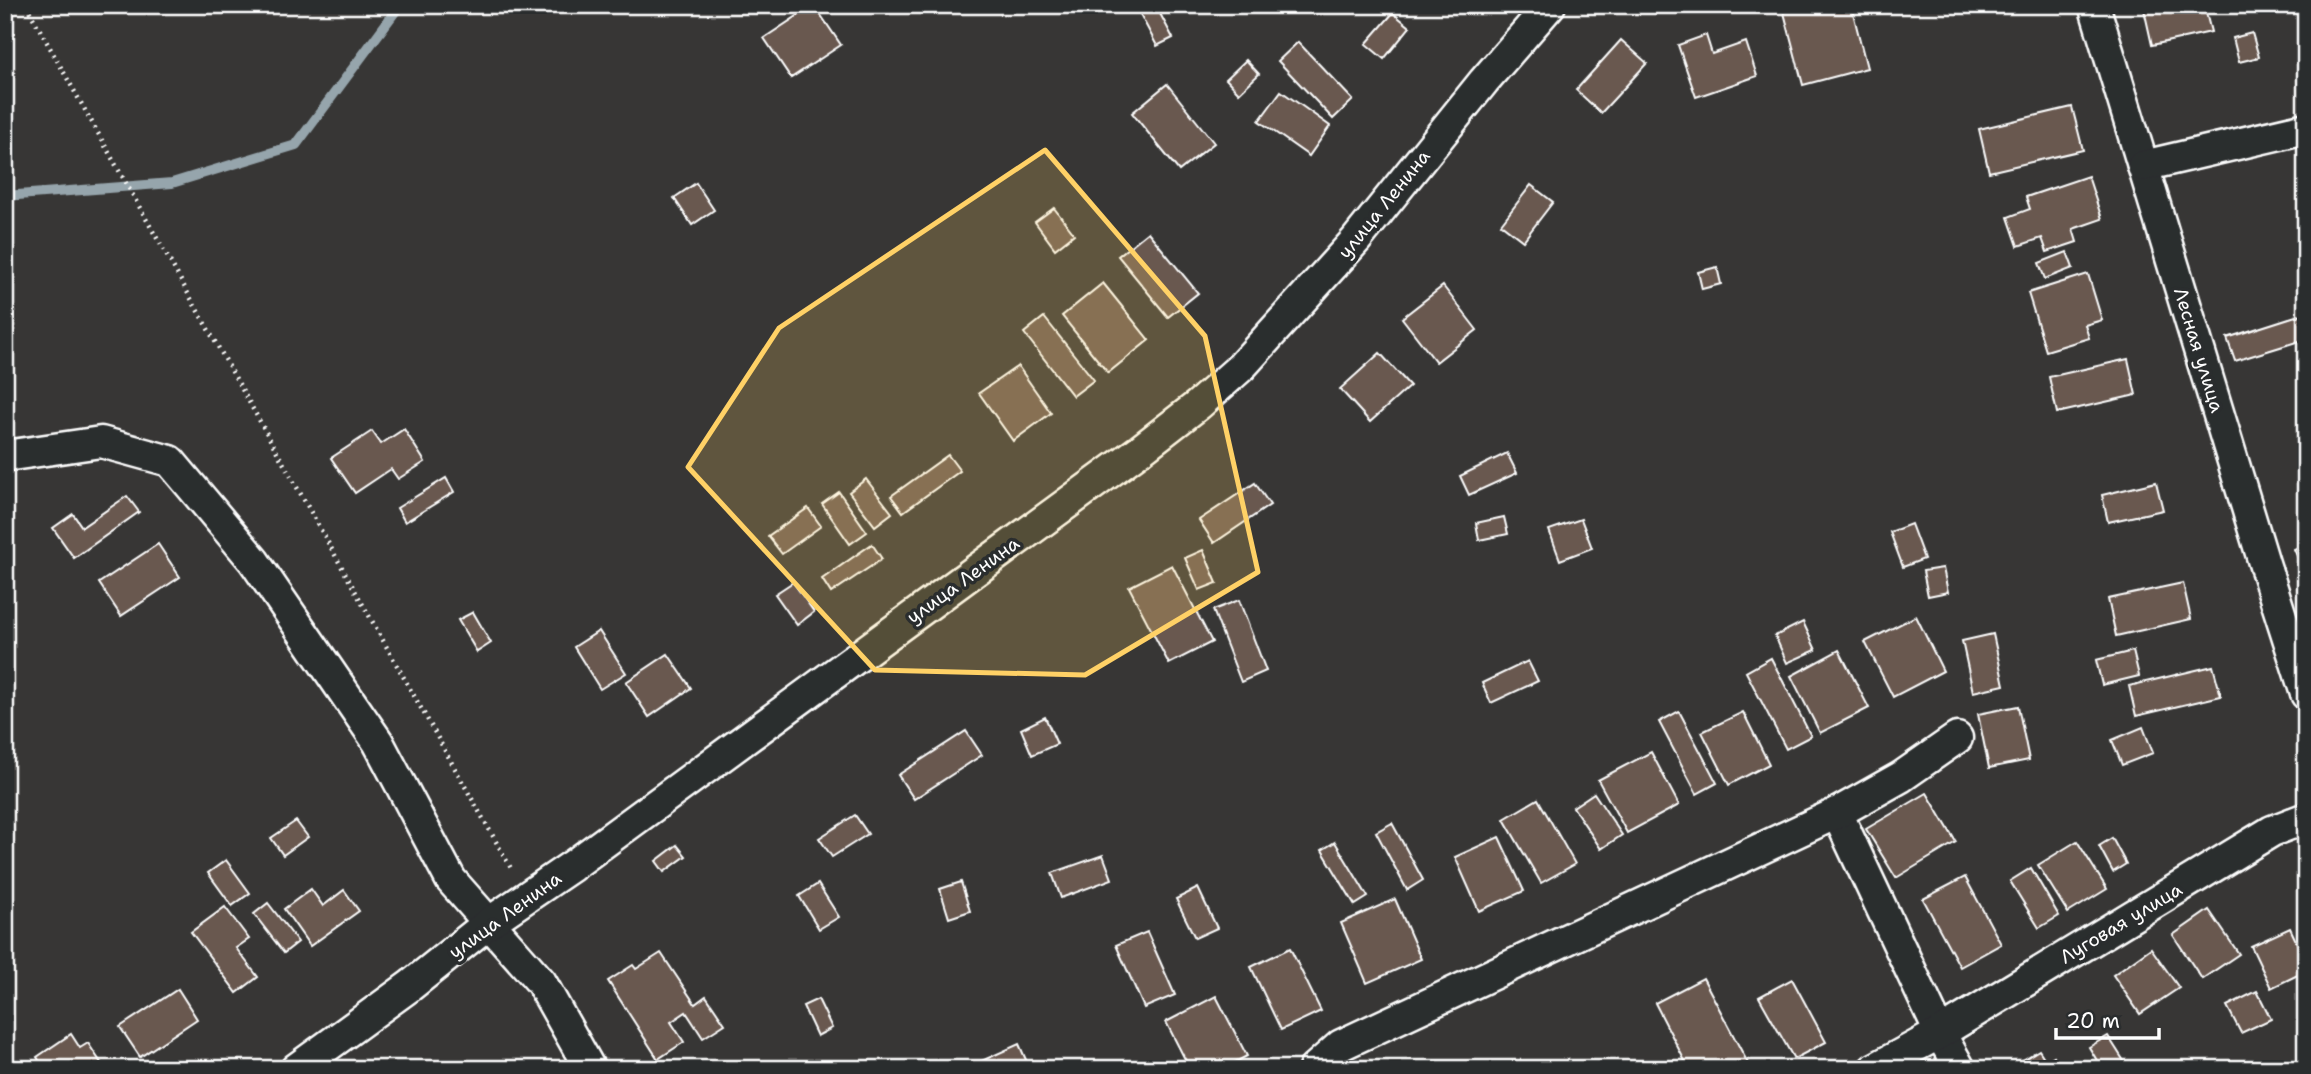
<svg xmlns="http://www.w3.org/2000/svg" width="2311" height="1074" font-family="'Shantell Sans',sans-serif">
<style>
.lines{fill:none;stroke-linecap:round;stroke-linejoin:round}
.stream{stroke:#96a5ac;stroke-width:10}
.building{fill:#695850;stroke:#fff;stroke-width:2}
.street-casing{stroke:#fff;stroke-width:35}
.path{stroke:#fff;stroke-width:4.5;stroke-dasharray:2 5;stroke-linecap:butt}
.street{stroke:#2a2d2e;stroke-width:30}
.marked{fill:#ffd166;fill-opacity:0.2;stroke:#ffd166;stroke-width:5;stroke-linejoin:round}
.labels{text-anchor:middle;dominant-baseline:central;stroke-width:7;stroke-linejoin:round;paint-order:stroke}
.street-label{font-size:19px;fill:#fff;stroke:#2a2d2e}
</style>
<rect width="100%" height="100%" fill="#373635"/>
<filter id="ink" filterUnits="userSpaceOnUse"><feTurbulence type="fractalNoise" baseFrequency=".0143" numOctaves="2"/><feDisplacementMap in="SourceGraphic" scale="14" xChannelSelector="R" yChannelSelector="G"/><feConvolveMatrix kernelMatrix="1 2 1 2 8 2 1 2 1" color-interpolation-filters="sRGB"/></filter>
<g filter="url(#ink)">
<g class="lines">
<polyline class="stream" points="5,196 172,183 296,145 400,5"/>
</g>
<g class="building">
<polygon points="814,5 841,45 791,78 764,38"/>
<polygon points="1782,5 1851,5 1867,68 1803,85"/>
<polygon points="2143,5 2204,5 2211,32 2152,45"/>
<polygon points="1156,6 1173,38 1157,46 1140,14"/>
<polygon points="1393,13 1410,27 1384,59 1366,44"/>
<polygon points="2252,33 2259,57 2239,62 2233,38"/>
<polygon points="1706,35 1712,54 1746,42 1757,76 1696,97 1678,45"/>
<polygon points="1621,40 1647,63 1601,113 1576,90"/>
<polygon points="1298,42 1353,100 1333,119 1278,61"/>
<polygon points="1246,60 1259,74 1239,93 1226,79"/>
<polygon points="1167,84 1214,143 1179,171 1132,113"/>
<polygon points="1281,91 1330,126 1309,156 1259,121"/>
<polygon points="2072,107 2083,150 1989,172 1979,129"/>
<polygon points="2088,176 2102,219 2073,229 2077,242 2047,252 2042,238 2018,246 2008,217 2030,209 2026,197"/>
<polygon points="696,183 714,210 692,225 674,198"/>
<polygon points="1531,185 1553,202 1523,241 1501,224"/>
<polygon points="1054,208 1074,234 1055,249 1035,222"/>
<polygon points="1148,232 1198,293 1168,317 1118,256"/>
<polygon points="2067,252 2073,268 2045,279 2039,263"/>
<polygon points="1717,267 1721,284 1702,289 1698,272"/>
<polygon points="2088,274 2102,320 2085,325 2089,338 2046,351 2028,293"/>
<polygon points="1103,283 1149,340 1108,373 1062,316"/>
<polygon points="1443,286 1477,330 1436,362 1402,318"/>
<polygon points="2305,313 2306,339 2235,361 2227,338"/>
<polygon points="1044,317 1094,380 1073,396 1024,333"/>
<polygon points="1380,353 1410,386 1370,422 1340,389"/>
<polygon points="2128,359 2136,395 2057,413 2049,377"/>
<polygon points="1018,366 1051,413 1013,441 979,393"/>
<polygon points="404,429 425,462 398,479 391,469 355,493 331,458 372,431 381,444"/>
<polygon points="1507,453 1517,473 1469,495 1460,476"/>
<polygon points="948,455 960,471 903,512 891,496"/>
<polygon points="446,478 454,492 405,522 397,508"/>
<polygon points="866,479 892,513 875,526 849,492"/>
<polygon points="2156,482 2163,510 2108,522 2102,495"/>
<polygon points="1255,483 1270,505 1214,543 1199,520"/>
<polygon points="839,492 867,532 850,544 822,504"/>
<polygon points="127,496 139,512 74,558 53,528 73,514 82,527"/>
<polygon points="808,508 821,526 782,554 768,536"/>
<polygon points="1504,517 1508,534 1479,540 1476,523"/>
<polygon points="1581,519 1592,548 1560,560 1549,530"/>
<polygon points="1911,524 1924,559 1903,567 1890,532"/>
<polygon points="158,544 180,577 121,616 99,583"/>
<polygon points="872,544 882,559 831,593 822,579"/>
<polygon points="2306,544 2306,576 2294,549"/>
<polygon points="1203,550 1217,583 1199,590 1185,558"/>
<polygon points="1172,565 1212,642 1169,664 1129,587"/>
<polygon points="1943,568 1948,592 1928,596 1923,571"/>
<polygon points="793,582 814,612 797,625 775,594"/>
<polygon points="2183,583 2191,619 2116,636 2108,599"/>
<polygon points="1239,600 1266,671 1241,682 1213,610"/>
<polygon points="473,612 491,643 477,652 458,620"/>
<polygon points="1916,616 1943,671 1893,697 1865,642"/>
<polygon points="1803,622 1816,650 1787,663 1775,636"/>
<polygon points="599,631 626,673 600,689 574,647"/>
<polygon points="1993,634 2004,685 1973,692 1962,641"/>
<polygon points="1839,650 1869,708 1820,733 1791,676"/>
<polygon points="2133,651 2139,676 2102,685 2096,660"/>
<polygon points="668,654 691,688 649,717 626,682"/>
<polygon points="1771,658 1811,736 1786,749 1746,672"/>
<polygon points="1528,661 1538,681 1491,703 1482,683"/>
<polygon points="2213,666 2221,696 2136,716 2129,686"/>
<polygon points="2018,706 2029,760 1989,768 1978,714"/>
<polygon points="1679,711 1717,783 1697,794 1659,722"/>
<polygon points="1743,712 1769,764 1729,785 1702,732"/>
<polygon points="1045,717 1057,744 1032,755 1021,729"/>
<polygon points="2143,727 2153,753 2122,765 2112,740"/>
<polygon points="966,731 982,755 914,799 898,775"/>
<polygon points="1651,752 1679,805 1627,833 1598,780"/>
<polygon points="1594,793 1622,835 1601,849 1573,807"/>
<polygon points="1927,793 1956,842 1896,878 1866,829"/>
<polygon points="1538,799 1575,864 1541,883 1504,819"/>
<polygon points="855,815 868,834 832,857 819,838"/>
<polygon points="296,821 308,837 283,855 271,838"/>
<polygon points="1392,823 1423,880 1407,890 1376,832"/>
<polygon points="1499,837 1524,891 1479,911 1455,857"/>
<polygon points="2112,838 2126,864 2113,872 2099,846"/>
<polygon points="2077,841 2107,889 2068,913 2038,865"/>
<polygon points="1335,842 1368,897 1355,905 1322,850"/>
<polygon points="677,845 686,856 664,872 656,861"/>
<polygon points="1103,855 1112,879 1061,898 1052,873"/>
<polygon points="226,860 250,893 232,906 208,873"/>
<polygon points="2031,868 2059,916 2039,928 2010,881"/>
<polygon points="1965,877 2001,944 1960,967 1923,899"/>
<polygon points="961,882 970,911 949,918 940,889"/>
<polygon points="818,884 839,917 819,929 799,896"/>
<polygon points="1198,888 1217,928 1195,938 1176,899"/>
<polygon points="311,889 323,906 344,890 359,911 310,946 284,909"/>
<polygon points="1395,899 1421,959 1367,983 1341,923"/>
<polygon points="268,903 298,942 284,953 254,914"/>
<polygon points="225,907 249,939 236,948 258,977 237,993 191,932"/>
<polygon points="2209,910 2239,954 2202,979 2173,935"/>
<polygon points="2290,928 2306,962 2306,971 2271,988 2251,946"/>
<polygon points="1147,932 1175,995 1144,1008 1116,945"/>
<polygon points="1290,948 1321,1011 1281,1030 1251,967"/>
<polygon points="2151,948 2179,988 2140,1014 2113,975"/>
<polygon points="661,953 695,1004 706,996 725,1024 703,1038 686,1012 671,1022 684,1042 658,1059 608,981 633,965 636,969"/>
<polygon points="1703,978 1751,1069 1689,1069 1655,1003"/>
<polygon points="1792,979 1826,1042 1794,1059 1759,997"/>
<polygon points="178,989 197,1019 140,1057 120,1027"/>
<polygon points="2257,991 2271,1019 2241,1033 2227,1006"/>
<polygon points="1216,996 1247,1056 1222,1069 1190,1069 1166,1022"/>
<polygon points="818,999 832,1028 817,1036 803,1006"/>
<polygon points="71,1034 80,1048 88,1043 105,1069 44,1069 37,1057"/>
<polygon points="2108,1036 2129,1069 2102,1069 2089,1047"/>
<polygon points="1019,1044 1030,1069 964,1069"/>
<polygon points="2039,1050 2046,1061 2054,1056 2061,1068 2069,1064 2071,1069 2008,1069"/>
<polygon points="1673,1062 1677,1069 1662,1069"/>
</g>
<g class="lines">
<g class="street-casing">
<g id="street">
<polyline points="2094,5 2264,563 2306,694"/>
<polyline points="2143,166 2306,128"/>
<polyline points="5,456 101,442 170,461 254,561 378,742 451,880 541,982 590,1069"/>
<polyline points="1837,813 1940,1033 1960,1069"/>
<polyline points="296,1069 410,986 490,922 572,866 1140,450 1198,405 1241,367 1356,240 1484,81 1550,5"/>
<polyline points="1314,1069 1341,1045 1837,813 1901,777 1957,738"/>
<polyline points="1874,1069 1940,1033 2272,831 2306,818"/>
</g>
</g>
<polyline class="path" points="26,5 512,870"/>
<use href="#street" class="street"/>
</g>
</g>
<path class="marked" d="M1045,150L1205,336L1258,572L1085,675L875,670L688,467L779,328Z"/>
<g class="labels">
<g class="street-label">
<text transform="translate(1384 204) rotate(-51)">улица Ленина</text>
<text transform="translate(2199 350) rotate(73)">Лесная улица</text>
<text transform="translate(963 580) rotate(-36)">улица Ленина</text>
<text transform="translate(505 915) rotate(-36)">улица Ленина</text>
<text transform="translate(2121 923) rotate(-31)">Луговая улица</text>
</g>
</g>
<rect width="2311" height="1074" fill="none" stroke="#2a2d2e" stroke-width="28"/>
<rect x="14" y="14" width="2283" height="1046" fill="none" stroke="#fff" stroke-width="2.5" filter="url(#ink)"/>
<path d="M2056 1028v10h103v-10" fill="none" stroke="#ffffff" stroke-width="3.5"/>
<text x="2066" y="1028" font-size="21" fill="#ffffff" stroke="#2a2d2e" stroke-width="5" paint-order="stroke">20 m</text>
</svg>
